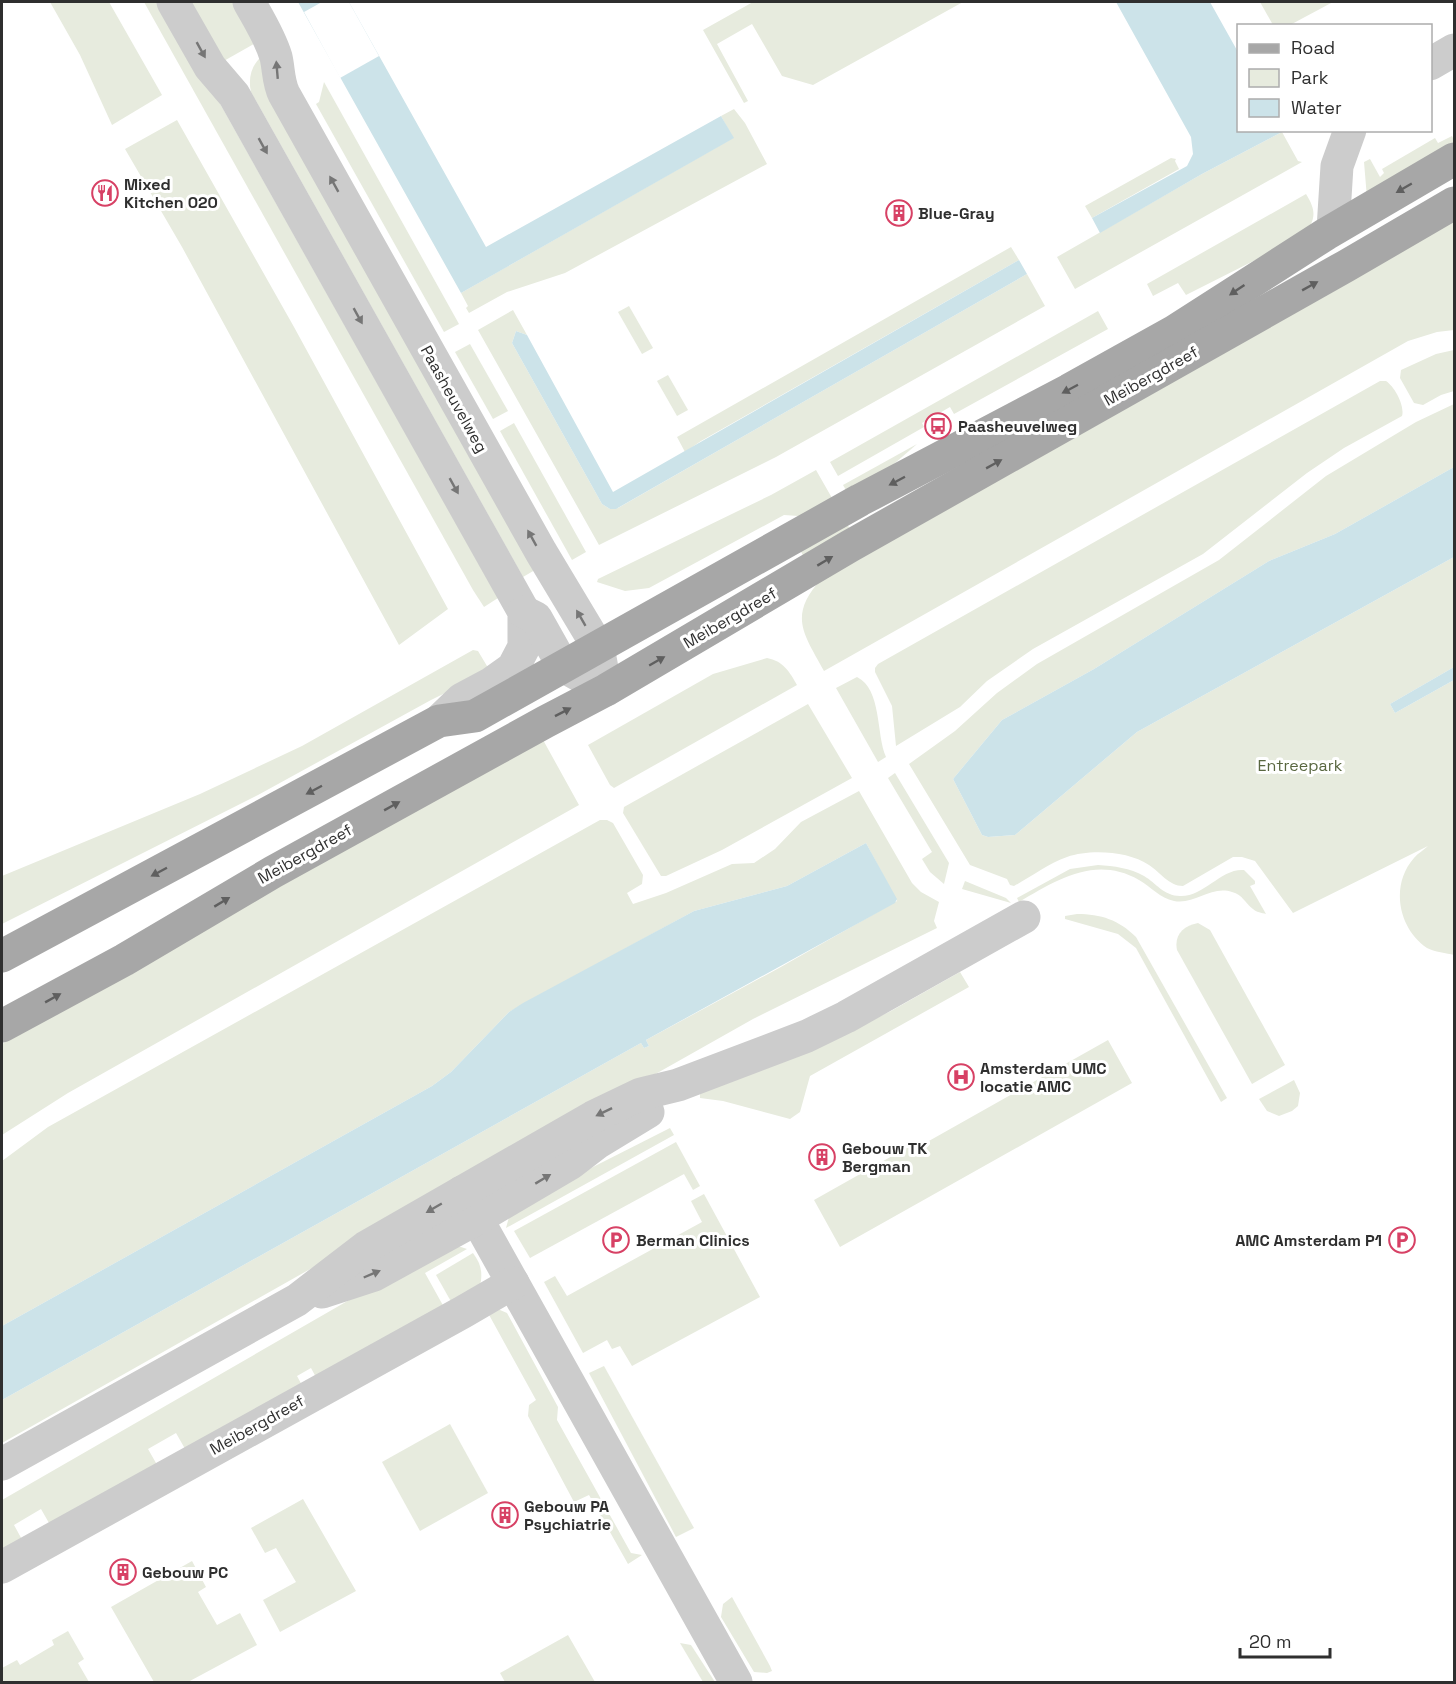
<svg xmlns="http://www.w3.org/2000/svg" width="1456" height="1684" font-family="'Space Grotesk',sans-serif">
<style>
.green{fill:#e7ebde}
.water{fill:#cce3e9}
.pier{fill:#fff}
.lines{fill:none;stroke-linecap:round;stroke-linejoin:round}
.minor{stroke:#ccc;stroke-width:33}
.major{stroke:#a7a7a7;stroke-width:33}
.oneway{fill:#767676}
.oneway2{fill:#5f5f5f}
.labels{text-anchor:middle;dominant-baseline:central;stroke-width:6;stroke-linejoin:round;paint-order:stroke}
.poi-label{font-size:16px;font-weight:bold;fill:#2f2f2f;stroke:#fff;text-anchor:start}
.street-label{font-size:16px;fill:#2f2f2f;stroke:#fff}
.park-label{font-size:16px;fill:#596740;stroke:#fff}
</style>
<rect width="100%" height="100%" fill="#fff"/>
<g class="green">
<polygon points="50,2 109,2 162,95 112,125 80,55"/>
<polygon points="144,2 163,2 498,598 484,607 473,590"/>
<polygon points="184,2 239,2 259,41 222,62"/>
<polygon points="753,2 963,2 813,85 782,76 752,24 717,44 748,101 744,103 703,30"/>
<polygon points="1260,2 1333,2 1290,25 1273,25"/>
<path d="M261,57L540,567L523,577L251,92C248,79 251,66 261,57Z"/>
<polygon points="324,82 459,324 444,332 316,104 319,102"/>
<polygon points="734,109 745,123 767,164 565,273 507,292 469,313 466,308 468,306 461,293 733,138 721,116"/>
<polygon points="177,120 294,327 448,609 399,645 182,247 125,149"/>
<polygon points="1282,132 1298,161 1302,162 1075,289 1057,257 1202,174"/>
<polygon points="1452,136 1454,140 1454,149 1367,198 1364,162 1370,159 1380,177 1384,173 1382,169 1435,138 1438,143"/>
<polygon points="1171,158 1176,159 1175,161 1179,169 1092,218 1085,206"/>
<path d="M1306,194C1318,213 1315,222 1301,237L1186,295L1178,283L1153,296L1147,284Z"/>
<path d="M1454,213V330L1437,332L1408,341L824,671C803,632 788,616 822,578Z"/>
<polygon points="1011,247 1019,260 701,441 685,452 677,437"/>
<polygon points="1027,274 1045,306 776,457 599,545 478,330 513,310 527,335 516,331 512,343 602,504 610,509 618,508"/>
<polygon points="629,306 653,348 642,354 618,312"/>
<polygon points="1098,311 1108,329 954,414 950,407 922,423 924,427 838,476 830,462"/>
<polygon points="470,344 508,411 493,419 455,352"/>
<polygon points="1454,350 1454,391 1441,395 1423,405 1414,403 1400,378 1401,370 1436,354"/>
<polygon points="668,375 688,410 677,416 657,381"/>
<path d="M1380,381H1386C1395,387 1405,406 1402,416L1344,448L1307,473L1203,554L1033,649L987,681L960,707L896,746L892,706L875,672V668L878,664Z"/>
<path d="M1454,404V467L1335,534L1269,561L1094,669L1002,720L953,779L982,835L988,837L1015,835L1137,732L1454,557V667L1390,704L1395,713L1454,680V955C1447,953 1434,952 1427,948C1398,928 1390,885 1414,858C1418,853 1424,850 1428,846L1293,913L1255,861L1242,857H1233L1183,886C1169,886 1160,872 1149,865C1128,851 1090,849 1067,857C1049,863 1031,877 1014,886L1010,885L1007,879L970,865L909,764L955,731L997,693L1037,664L1219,560L1326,476L1416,422Z"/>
<polygon points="514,423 586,552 572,560 500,431"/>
<polygon points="917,444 865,489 850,497 843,485"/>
<polygon points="816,470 836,505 813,517 784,515 649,588 625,591 597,582 598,579 771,495"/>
<polygon points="844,518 853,535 805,559 799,548"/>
<polygon points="473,650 478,651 490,671 431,700 258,795 2,924 2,876 200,794 302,746"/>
<path d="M767,658C783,661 789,671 797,685L614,788L610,785L588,745L713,674Z"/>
<path d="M857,677C882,689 876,735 886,757L878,762L836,688Z"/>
<polygon points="808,704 852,778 722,850 666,876 661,876 623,813 624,807"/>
<polygon points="542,738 579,805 68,1093 2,1135 2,1044"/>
<polygon points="895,773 949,863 944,884 930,872 922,859 932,852 888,778"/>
<polygon points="859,791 912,883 921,892 939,902 934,921 937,928 753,1019 2,1443 2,1400 641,1043 644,1048 649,1046 646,1040 779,968 897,901 866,843 787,886 694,911 509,1012 451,1072 432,1086 2,1326 2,1161 48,1127 600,820 607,820 613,823 643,875 642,884 627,893 633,904 666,893 732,864 754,863 775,849 801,822"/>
<path d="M1098,865C1114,866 1130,868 1144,876C1156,883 1164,896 1180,896C1204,897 1221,868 1244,870L1255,881V884L1250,886L1266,914C1262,913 1256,912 1253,909C1245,903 1243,895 1232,892C1211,885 1195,905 1174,901C1160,898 1151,887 1139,880C1095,855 1057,880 1019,902L1017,898L1070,869Z"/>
<polygon points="965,881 1006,898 1011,903 962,889"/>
<path d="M1077,914C1101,914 1119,920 1136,937L1227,1098L1221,1102L1136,948L1118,934L1065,919V916Z"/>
<path d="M1198,923L1210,930L1285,1065L1252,1084L1177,950C1174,935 1183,926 1198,923Z"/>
<polygon points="960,972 969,987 810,1076 800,1112 790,1119 723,1101 700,1098 700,1093 821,1045 891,1011"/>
<polygon points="1108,1040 1132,1083 840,1247 814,1200 917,1142 920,1146"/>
<polygon points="1294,1080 1300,1093 1298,1106 1292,1111 1279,1116 1267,1111 1259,1099"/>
<polygon points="670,1128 674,1135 506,1228 509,1217 593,1167"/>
<polygon points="676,1142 700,1186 693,1190 684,1174 530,1258 514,1231"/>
<polygon points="704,1194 760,1297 632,1366 620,1346 612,1349 607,1340 583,1353 544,1282 555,1276 567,1296 702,1222 691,1201"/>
<polygon points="443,1246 461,1247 467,1249 425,1273 445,1309 318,1381 311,1368 297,1376 304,1389 188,1454 176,1433 148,1449 160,1470 53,1530 41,1509 14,1525 25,1545 2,1558 2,1500"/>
<path d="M473,1253C481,1264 483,1272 480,1286L453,1305L436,1275Z"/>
<polygon points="493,1310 500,1310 507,1313 558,1407 557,1420 631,1553 642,1555 628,1564 589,1495 574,1502 528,1416 529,1405 536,1400 488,1313"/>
<polygon points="604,1366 694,1528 676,1537 589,1373"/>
<polygon points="450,1424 488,1493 420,1531 382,1462"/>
<polygon points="303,1499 356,1591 280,1632 263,1600 296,1582 276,1548 265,1553 251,1528"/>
<polygon points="192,1561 206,1587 198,1592 217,1625 240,1613 257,1645 188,1682 154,1682 111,1607"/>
<polygon points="732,1597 770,1666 772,1671 767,1673 754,1672 721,1617 723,1604"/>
<polygon points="68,1631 84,1659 78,1663 89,1682 2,1682 2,1668 17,1660 20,1665 54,1645 52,1640"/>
<polygon points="568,1635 595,1682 505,1682 500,1673"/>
<polygon points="680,1643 691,1645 715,1682 703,1682"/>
</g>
<g class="water">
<polygon points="298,2 349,2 486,247 721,116 734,138 461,293"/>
<polygon points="1116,2 1210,2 1238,52 1238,130 1282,132 1202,174 1100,233 1092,218 1187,166 1193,154 1191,137"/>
<polygon points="1019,260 1027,274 616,509 610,509 602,504 512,343 516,331 527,335 613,492"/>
<polygon points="1454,467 1454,557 1137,732 1015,835 988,837 982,835 953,779 1002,720 1094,669 1269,561 1335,534"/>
<polygon points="1454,667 1454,680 1395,713 1390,704"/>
<polygon points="866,843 897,899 895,903 646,1040 649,1046 644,1048 641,1043 2,1400 2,1326 432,1086 451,1072 509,1012 523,1003 694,911 787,886"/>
</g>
<polygon class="pier" points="322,2 349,2 379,56 340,78 304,12"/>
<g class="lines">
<g class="minor">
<polyline points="173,2 210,67 234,95 524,612 524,647 513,668 492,683 462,699 439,721"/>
<path d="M249,2C259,20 270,37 276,57C279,70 278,82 284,94L541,552L598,647L606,690"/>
<polyline points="1430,64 1454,50"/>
<polyline points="1333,229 1337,166 1350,130"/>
<polyline points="524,612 536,618 563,666 588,680"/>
<polyline points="462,1192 736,1682"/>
<polyline points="322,1292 374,1275 476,1219 571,1163 597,1143 648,1112"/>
<polyline points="2,1464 297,1300 366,1247 593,1117 641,1094 678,1085 807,1036 846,1017 1024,917"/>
<polyline points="2,1567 463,1312 513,1283"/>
</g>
<g class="major">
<polyline points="2,956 439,721 475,716 860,500 1069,390 1175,331 1326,234 1454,159"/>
<polyline points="2,1026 124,960 273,872 545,722 606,690 850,546 1346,266 1454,203"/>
</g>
</g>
<defs><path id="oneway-solid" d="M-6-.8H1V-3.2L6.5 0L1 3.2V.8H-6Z" transform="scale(1.5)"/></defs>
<g class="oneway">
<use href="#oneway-solid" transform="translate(201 50) rotate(61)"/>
<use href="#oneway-solid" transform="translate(277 70) rotate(-95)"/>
<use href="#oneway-solid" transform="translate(263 146) rotate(61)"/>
<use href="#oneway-solid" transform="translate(334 184) rotate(-119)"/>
<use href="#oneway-solid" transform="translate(358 316) rotate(61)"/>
<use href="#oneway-solid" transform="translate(454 486) rotate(61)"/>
<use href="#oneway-solid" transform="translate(532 538) rotate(-119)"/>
<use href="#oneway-solid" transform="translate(581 618) rotate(-120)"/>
<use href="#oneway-solid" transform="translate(604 1112) rotate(154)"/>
<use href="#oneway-solid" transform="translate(543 1179) rotate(-31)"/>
<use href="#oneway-solid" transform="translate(434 1208) rotate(150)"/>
<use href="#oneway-solid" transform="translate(372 1274) rotate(-23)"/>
</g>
<g class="oneway2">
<use href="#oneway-solid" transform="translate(1404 188) rotate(150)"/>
<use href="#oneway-solid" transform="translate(1310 286) rotate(-29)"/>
<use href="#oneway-solid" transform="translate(1237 290) rotate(146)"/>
<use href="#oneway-solid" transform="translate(1070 389) rotate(152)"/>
<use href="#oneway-solid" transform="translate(994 464) rotate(-29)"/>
<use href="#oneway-solid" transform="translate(897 481) rotate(152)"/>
<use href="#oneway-solid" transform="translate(825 561) rotate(-31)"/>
<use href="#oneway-solid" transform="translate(657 661) rotate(-30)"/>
<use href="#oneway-solid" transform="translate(563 712) rotate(-27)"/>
<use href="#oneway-solid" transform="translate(314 790) rotate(152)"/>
<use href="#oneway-solid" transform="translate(392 806) rotate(-29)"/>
<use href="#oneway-solid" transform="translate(159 872) rotate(152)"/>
<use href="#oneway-solid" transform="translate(222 902) rotate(-31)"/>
<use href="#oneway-solid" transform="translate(53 998) rotate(-29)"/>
</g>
<defs>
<g id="restaurant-ring" transform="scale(1.35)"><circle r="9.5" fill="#fff" stroke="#d74165" stroke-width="1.5"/><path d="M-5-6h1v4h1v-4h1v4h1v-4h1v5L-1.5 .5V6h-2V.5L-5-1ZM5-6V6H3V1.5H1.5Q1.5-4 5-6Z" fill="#d74165"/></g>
<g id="building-ring" transform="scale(1.35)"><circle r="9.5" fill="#fff" stroke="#d74165" stroke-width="1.5"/><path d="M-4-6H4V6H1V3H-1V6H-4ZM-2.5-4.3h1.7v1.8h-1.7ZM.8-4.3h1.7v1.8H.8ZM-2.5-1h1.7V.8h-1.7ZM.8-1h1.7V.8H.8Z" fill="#d74165"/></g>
<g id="bus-ring" transform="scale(1.35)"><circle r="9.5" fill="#fff" stroke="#d74165" stroke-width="1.5"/><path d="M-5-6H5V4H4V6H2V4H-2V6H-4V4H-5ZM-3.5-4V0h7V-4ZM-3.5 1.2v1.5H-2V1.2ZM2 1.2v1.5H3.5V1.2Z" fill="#d74165"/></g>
<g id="hospital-ring" transform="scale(1.35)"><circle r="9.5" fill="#fff" stroke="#d74165" stroke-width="1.5"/><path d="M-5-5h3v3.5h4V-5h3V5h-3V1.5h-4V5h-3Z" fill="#d74165"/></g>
<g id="parking-ring" transform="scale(1.35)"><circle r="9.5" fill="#fff" stroke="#d74165" stroke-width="1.5"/><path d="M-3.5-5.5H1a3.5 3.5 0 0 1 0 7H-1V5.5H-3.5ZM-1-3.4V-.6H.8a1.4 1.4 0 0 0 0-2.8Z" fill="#d74165"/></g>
</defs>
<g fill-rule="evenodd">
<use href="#restaurant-ring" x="105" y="193"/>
<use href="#building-ring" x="899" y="213"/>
<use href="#bus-ring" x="938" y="426"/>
<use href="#hospital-ring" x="961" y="1077"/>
<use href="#building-ring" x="822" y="1157"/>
<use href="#parking-ring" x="616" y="1240"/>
<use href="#parking-ring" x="1402" y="1240"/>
<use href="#building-ring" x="505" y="1515"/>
<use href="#building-ring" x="123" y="1572"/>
</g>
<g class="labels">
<g class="poi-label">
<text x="124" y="184">Mixed<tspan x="124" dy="18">Kitchen 020</tspan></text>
<text x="918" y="213">Blue-Gray</text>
<text x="958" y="426">Paasheuvelweg</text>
<text x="980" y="1068">Amsterdam UMC<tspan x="980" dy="18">locatie AMC</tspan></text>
<text x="842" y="1148">Gebouw TK<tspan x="842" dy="18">Bergman</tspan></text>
<text x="636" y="1240">Berman Clinics</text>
<text x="1382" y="1240" text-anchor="end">AMC Amsterdam P1</text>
<text x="524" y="1506">Gebouw PA<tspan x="524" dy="18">Psychiatrie</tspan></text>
<text x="142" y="1572">Gebouw PC</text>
</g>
<g class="street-label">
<text transform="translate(1151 376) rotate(-29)">Meibergdreef</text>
<text transform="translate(454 399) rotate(61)">Paasheuvelweg</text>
<text transform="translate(730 618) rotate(-30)">Meibergdreef</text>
<text transform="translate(305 854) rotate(-29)">Meibergdreef</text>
<text transform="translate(257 1425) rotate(-29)">Meibergdreef</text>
</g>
<g class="park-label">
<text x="1300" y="765">Entreepark</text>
</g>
</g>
<rect width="1456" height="1684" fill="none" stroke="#2f2f2f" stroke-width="6"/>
<rect x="1237" y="24" width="195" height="108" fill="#ffffff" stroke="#acacac" stroke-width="1.5"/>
<rect x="1249" y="44" width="30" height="9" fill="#a7a7a7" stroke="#acacac" stroke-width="1.5"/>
<text x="1291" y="54" font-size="18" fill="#2f2f2f">Road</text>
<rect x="1249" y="69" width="30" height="18" fill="#e7ebde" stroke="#acacac" stroke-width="1.5"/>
<text x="1291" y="84" font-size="18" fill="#2f2f2f">Park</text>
<rect x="1249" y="99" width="30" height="18" fill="#cce3e9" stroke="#acacac" stroke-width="1.5"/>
<text x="1291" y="114" font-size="18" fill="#2f2f2f">Water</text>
<path d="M1240 1648v9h90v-9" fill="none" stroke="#2f2f2f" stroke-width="3"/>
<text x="1249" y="1648" font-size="18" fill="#2f2f2f" stroke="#ffffff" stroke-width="4.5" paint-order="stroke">20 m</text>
</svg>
